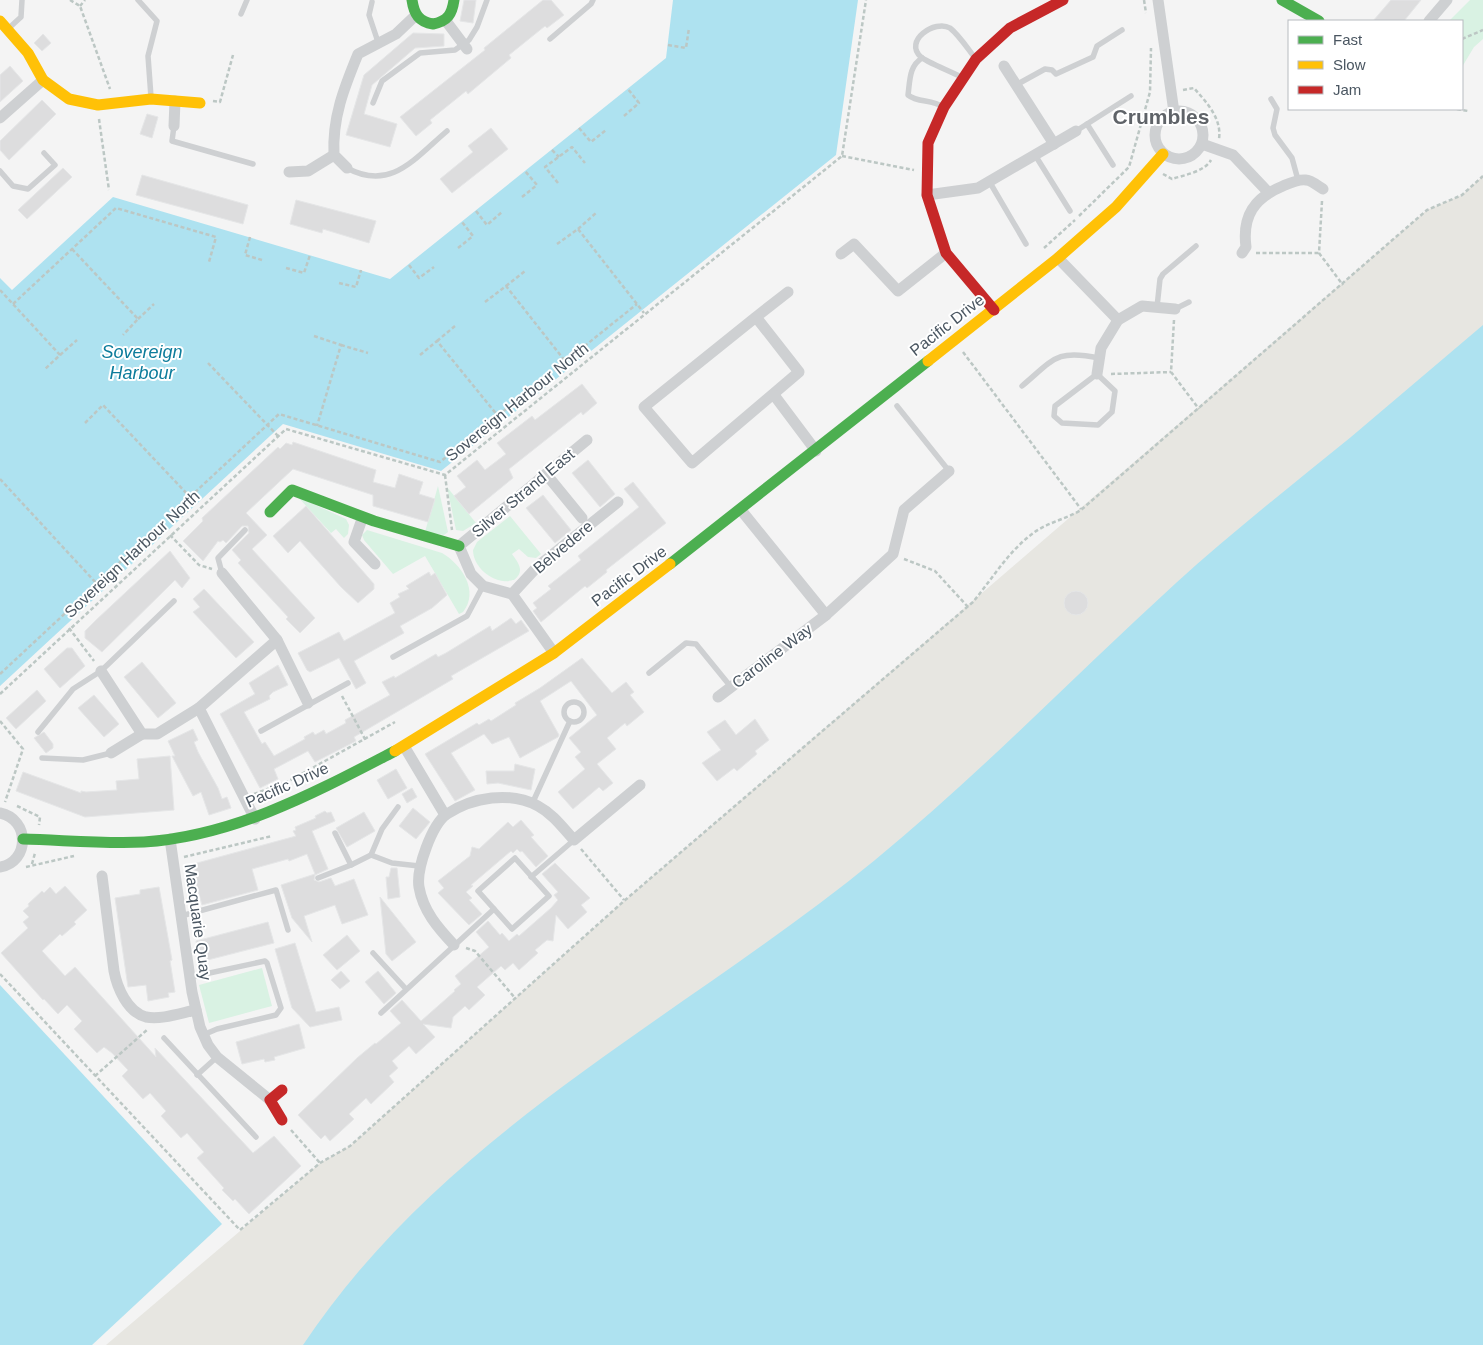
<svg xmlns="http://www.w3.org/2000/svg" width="1483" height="1345" font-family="Arial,sans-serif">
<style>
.green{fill:#d9f2e3}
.sand{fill:#e7e6e1}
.water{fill:#aee2f0}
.building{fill:#ddddde;stroke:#e5e6e7}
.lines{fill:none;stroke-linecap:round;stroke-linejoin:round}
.path{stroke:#bcc7c4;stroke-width:2.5;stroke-dasharray:4 2.5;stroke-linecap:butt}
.lane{stroke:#ced0d2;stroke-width:5.5}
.street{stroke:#ced0d2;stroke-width:11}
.fast{stroke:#4caf50;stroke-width:11}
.slow{stroke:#ffc107;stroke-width:11}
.jam{stroke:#c62828;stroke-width:11}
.labels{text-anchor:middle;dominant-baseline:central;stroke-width:4;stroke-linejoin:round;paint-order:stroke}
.street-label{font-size:16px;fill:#4a5661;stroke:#fff}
.water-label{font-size:18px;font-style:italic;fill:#0c7c9b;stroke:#fff}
.district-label{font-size:21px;font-weight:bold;fill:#5f6368;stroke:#fff}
</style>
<rect width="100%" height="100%" fill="#f4f4f4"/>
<g class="green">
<polygon points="1470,0 1483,0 1483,39 1474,47 1462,67 1462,21 1449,21"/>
<polygon points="438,486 448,532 444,535 425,532"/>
<polygon points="447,487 476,523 463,531 456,530"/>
<polygon points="298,497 346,519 349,525 348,534 344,538 336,529 331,533"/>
<path d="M510,516L541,554L536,558L528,557L519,549L512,554C519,564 525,571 514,580C511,580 507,582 503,581C488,579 473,565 473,550L477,542Z"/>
<path d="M367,530L442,553C461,564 480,591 463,612L459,614L425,556L393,574L364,540L362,535Z"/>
<polygon points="262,968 272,1006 209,1023 199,985"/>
</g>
<polygon class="sand" points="1483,176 1483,525 372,1345 106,1345 320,1163 350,1146 624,901 1427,210 1462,195"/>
<g class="water">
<polygon points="673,0 858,0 836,155 441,471 283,424 0,686 0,278 12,290 113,197 390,279 666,58"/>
<path d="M1483,325V1345H303C447,1129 679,1020 875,860C981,773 1075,675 1176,583C1232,532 1292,485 1351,437C1395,400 1439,362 1483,325Z"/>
<polygon points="0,985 222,1224 92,1345 0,1345"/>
</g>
<g class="building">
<polygon points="464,0 476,0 473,23 460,21"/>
<polygon points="543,0 551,0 564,15 547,28 545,26 509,55 511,58 468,94 466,91 430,120 432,123 416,136 400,117 485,50 484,48"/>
<polygon points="1391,0 1421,0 1404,21 1373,21"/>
<polygon points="413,33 444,34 444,46 415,48 372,85 364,114 397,124 390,147 346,135 364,75"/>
<polygon points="43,34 51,43 42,51 34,43"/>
<polygon points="10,66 23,81 0,102 0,75"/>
<polygon points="42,100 56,114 9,160 0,150 0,141"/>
<polygon points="147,114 158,117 152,138 140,134"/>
<polygon points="491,128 508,149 452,193 440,179 473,152 468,146"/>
<polygon points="63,168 72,177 27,219 18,210"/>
<polygon points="142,175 248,205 243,224 136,195"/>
<polygon points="296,200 376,221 369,243 323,229 322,233 290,224"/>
<polygon points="582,384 597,403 583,415 581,412 509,469 513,478 469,514 454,496 466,487 457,476 477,460 485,470 506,454 497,443 532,416 535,420"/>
<polygon points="293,442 376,470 373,482 395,488 399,474 423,482 419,494 435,499 428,522 373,506 373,495 293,469 246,513 267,535 252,549 315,618 300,633 286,619 288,617 238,563 241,560 232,550 249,533 248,526 242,526 226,543 223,540 220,542 218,541 203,561 183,541 203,521 202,518 278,447 280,449 286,443 292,445"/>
<polygon points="588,460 615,494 600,507 572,473"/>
<polygon points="633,482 666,523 606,570 607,572 587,588 585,586 541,622 533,611 537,608 533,603 551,589 548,586 581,560 578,556 639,507 624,489"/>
<polygon points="543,495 571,530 555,543 526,508"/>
<polygon points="306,506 374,584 374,589 358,603 341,587 300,541 288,553 273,536"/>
<polygon points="170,551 190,578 182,588 175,580 102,652 85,638 85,631 95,621"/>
<polygon points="429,572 431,576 435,573 447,595 432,608 400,626 404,633 354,661 366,683 356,689 339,658 310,672 307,670 298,653 339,632 344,641 395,613 390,603 400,597 398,594 409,589 406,586"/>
<polygon points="204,589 254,642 236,658 193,612 200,607 193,599"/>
<circle cx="1076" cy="603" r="12"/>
<polygon points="511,618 516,624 521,620 529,631 451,676 453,679 354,737 356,741 315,762 308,751 274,769 278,779 260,788 220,714 255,694 249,683 278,665 288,685 273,692 269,696 270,699 244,712 262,744 265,742 274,756 305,739 304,737 313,732 315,735 324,730 326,734 346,723 345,720 390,695 382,682 394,676 395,678 436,654 438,657 446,653 490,626 492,631"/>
<polygon points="67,648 72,648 85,666 60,688 44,669"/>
<polygon points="582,658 612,693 626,682 634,692 630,695 644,712 627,726 625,723 607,738 616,749 597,764 613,783 603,791 599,787 573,809 558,792 585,769 575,757 581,752 569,738 597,715 571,681 540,701 559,735 558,737 520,758 509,737 492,744 484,734 451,753 475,790 455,801 425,754 477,723 479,725 489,719 491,721 516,705 515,703 540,688"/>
<polygon points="142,662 176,703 158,718 124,677"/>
<polygon points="37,690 46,701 16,729 6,718"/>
<polygon points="94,695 119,724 104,737 78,708"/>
<polygon points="755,719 769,740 755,751 757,754 737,771 734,768 717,781 702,763 721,750 707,732 725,720 736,735"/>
<polygon points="193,729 198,740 194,742 198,752 218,788 222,799 227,797 231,808 209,815 201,792 193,796 172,756 175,756 168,741"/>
<polygon points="44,732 53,744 53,748 46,753 34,738"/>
<polygon points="170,756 174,810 85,817 16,791 23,772 81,793 81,791 86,792 117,790 116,781 139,779 137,759"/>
<polygon points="515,764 535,769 531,790 498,783 487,784 486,771 514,771"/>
<polygon points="396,769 407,788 388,799 377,780"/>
<polygon points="412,788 417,797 407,803 402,794"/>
<polygon points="413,808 430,822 416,839 399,826"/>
<polygon points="325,811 327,813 331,812 335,821 312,831 328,869 315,875 314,880 319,882 331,878 335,886 354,879 368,915 342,924 335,905 304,916 312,942 292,918 281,885 315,874 307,854 289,861 288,859 252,869 258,890 202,905 196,883 191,885 186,866 296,836 293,831 296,830 295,827 316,818 315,816"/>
<polygon points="364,812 375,831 347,847 336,828"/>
<polygon points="521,820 534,835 531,837 548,856 536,867 522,851 520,852 517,849 513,853 511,851 471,885 473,886 466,892 472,898 469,900 482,914 469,925 438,893 444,888 438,881 470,856 472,847 479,849 508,822 513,827"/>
<polygon points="555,863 590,898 581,905 587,912 568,929 556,915 553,941 547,940 535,950 538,953 519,970 513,963 505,970 501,966 477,987 485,995 469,1010 465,1006 453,1017 451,1028 423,1024 435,1037 416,1054 409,1046 392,1061 398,1068 389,1076 394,1082 371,1104 366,1098 349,1114 354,1119 330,1141 325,1135 321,1139 298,1115 357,1058 375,1043 376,1044 401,1023 390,1011 402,1000 421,1021 455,991 454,990 461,984 455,976 489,947 476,932 488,921 500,935 502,933 509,941 517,934 519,936 551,908 558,900 554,895 558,892 542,874"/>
<polygon points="391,868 397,868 400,897 388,899 386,877 389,877"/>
<polygon points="65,886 87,910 74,922 76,924 62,936 60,934 42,951 65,976 75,967 156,1057 155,1048 253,1153 274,1136 301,1166 249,1214 235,1199 233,1201 222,1190 224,1188 197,1158 204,1152 187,1133 181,1138 161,1116 166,1111 150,1093 143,1099 122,1076 128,1070 112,1053 104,1047 97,1053 74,1029 82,1021 67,1005 58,1014 44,999 43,1000 1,953 28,928 23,922 29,917 23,911 29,906 28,904 42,891 44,893 50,887 56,894"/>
<polygon points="159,887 172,960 170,961 175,992 168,993 169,997 148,1001 146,985 128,987 115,898 140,894 140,890"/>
<polygon points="380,897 416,942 392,961 386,954"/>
<polygon points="268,922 274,943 200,962 196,941"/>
<polygon points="347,935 360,951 337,970 323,955"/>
<polygon points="295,943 316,1012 339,1007 342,1020 310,1027 292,1008 275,949"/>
<polygon points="341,971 350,981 340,989 331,980"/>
<polygon points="378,971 396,993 384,1004 365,982"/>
<polygon points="299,1024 305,1048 274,1057 275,1060 265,1062 264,1059 242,1064 236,1042"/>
</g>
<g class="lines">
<g class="path">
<polyline points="70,0 80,6 110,89"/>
<polyline points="1144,0 1146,13"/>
<polyline points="80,6 85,0"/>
<polyline points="1462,39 1483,30"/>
<polyline points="668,45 686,48 689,28"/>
<path d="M1183,90L1194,88C1206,102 1222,118 1219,139"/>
<polyline points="213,101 220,102 233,55"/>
<polyline points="1457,109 1468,111"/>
<polyline points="624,116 639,103 628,89"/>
<polyline points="99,119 109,190"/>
<polyline points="579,128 591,142 606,130"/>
<polyline points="552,150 559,157"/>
<polyline points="842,156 914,170"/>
<path d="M1163,174L1172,179C1184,175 1204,172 1211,160"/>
<polyline points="558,183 545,167 572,147 585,163"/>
<polyline points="522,197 537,185 525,171"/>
<polyline points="1322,201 1319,253 1343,285"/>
<polyline points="476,211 487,225 502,212"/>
<polyline points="1079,216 1129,167 1150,92 1151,48"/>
<polyline points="578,229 596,213"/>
<polyline points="250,237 245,255 262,260"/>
<polyline points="557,244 578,229 644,313"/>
<polyline points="458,248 473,236 462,222"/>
<polyline points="1044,248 1075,220"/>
<polyline points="72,249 138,319 123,335"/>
<polyline points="1256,253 1319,253"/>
<polyline points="409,265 419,278 434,267"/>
<polyline points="286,268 304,273 310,255"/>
<polyline points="339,283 356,287 361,270"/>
<polyline points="506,286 525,271"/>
<polyline points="0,290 60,355 44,370"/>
<polyline points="485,302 506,286 565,361"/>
<polyline points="13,304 116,208 216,237 209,262"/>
<polyline points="138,319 154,304"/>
<polyline points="1174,320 1171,372 1199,409"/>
<polyline points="314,336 341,345 317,426"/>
<polyline points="437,341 455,326"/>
<polyline points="341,345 368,353"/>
<polyline points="963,352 1081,509"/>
<polyline points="60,355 77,340"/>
<polyline points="420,355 437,341 498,416"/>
<polyline points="208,363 278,436"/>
<polyline points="1111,374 1171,372"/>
<polyline points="85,423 103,405 190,497"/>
<polyline points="445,475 452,530"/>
<polyline points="0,479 97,584"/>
<polyline points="170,535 199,565 212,569"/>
<polyline points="904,559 935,571 968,607"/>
<polyline points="69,628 94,661"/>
<polyline points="0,674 279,414 440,462 637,304"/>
<polyline points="0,694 286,429 445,475 842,156 866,0"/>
<polyline points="342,696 366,741"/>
<polyline points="0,721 23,749 5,802"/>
<polyline points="254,794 289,781 395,722"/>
<polyline points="17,806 40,817 39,825"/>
<polyline points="581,849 624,900"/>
<polyline points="184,857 272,836"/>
<polyline points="32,864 35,853"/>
<polyline points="26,867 74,856"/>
<polyline points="466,948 475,951 515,998"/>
<path d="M0,974L240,1230L320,1163L350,1146L624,901L973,602C992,579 1008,552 1032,534C1046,523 1066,519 1081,510L1427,210L1462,195L1483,176"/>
<polyline points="95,1076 148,1029"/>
<polyline points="291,1130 320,1163"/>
</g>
<g class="lane">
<polyline points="138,0 157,21 148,56 151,97"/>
<polyline points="372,2 369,15 378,42"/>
<polyline points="241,14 247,0"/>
<polyline points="9,28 21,17 22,0"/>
<polyline points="550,39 591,4 593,0"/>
<path d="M922,58C909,66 910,81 908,95C918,103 932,99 943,107"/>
<path d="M963,78C955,73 926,62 921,57C903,41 935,19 950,28C959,35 968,49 975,58"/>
<polyline points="1016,85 1045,69 1052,70 1056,74 1093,57 1097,46 1122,30"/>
<polyline points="1271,99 1277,109 1273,128 1275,135 1292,158 1298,180"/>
<polyline points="373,103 382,81 420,53 455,50 469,40 477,27 487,0"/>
<polyline points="1087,124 1113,165"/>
<polyline points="174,126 172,141 253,164"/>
<polyline points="1076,131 1131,96"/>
<polyline points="1035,155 1070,211"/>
<path d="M347,168C391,192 415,158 447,131"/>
<polyline points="0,171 13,186 28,189 55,165 44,153"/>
<polyline points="989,181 1026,244"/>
<polyline points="1157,307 1160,279 1163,274 1196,246"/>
<polyline points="1175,309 1189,302"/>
<polygon points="1097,374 1115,391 1112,412 1098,425 1062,423 1054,416 1055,406"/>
<path d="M1022,386C1054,359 1056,349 1099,358"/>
<polyline points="897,406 949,471"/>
<polyline points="222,573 218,558 245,530"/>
<polyline points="393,657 467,616 483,586"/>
<polyline points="649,673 686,643 696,644 731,687"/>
<circle cx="574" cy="712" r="10"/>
<polyline points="261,731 348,683"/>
<polyline points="38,732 73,689 101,671 174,601"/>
<polyline points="42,758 83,760 111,753"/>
<polyline points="532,804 570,721"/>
<polyline points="371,855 382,829 398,807"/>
<polygon points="515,858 549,896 512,929 478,891"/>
<polyline points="351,865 371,855 392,863 419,866"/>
<polyline points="531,877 574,840"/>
<polyline points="318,878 351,865 335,833"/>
<polyline points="181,916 276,890 288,930"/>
<polyline points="373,953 406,989"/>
<polyline points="191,977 265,961 267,963 281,1008 276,1015 217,1029 203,1035"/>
<polyline points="381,1013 494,909"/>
<polyline points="164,1038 256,1137"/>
<polyline points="197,1075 217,1057"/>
</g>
<g class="street">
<polyline points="1158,0 1174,112"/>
<polyline points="446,21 467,49"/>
<polyline points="1429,21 1447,0"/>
<polyline points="1004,66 1054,144"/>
<circle cx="1179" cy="135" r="24"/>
<polyline points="0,118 43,80"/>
<polyline points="174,126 175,101"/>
<polyline points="1202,144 1233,155 1268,192"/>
<path d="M347,168L334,155C332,118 344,88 358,54L396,34L415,16"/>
<polyline points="289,172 308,171 334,155"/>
<polyline points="927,195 978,188 1076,131"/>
<path d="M1242,253L1246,247C1242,216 1254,198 1283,186C1290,183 1298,179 1306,180C1311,180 1318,186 1323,189"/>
<polyline points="841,254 854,244 898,291 946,253"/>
<polyline points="1058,258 1118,320"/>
<polyline points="756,317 644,407 692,463 799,372 756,317 788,292"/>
<polyline points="1097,374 1101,348 1118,320 1142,306 1175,309"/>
<polyline points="774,395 816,451"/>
<polyline points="546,474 582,518"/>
<polyline points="741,510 826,615"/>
<polyline points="362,519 354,542 375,564"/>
<polyline points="512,594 537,567 618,502"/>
<polyline points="277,640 308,703"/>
<polyline points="554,653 512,594 483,586 471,574 459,546 587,440"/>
<polyline points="101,671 142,734 157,734 199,708 277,640 222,573"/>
<polyline points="718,697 826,615 893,554 904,510 949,471"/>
<polyline points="199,708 255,819"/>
<polyline points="404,746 445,815"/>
<polyline points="111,753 142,734"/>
<path d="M0,813C30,819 30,862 0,867"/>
<polyline points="170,839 192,992 200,1027 208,1045 217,1057 270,1100"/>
<path d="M102,876L114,971C117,987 127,1012 146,1017C161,1020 181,1013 196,1010"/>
<path d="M454,945C438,928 423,911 419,887C416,869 432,824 447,814C473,797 510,791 538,806C553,814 563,828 574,840L640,785"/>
</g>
<g class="fast">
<path d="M412,0C414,14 419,22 433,24C448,21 452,14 454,0"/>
<polyline points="1282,0 1319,21"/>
<polyline points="270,512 292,490 374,521 459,546"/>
<polyline points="670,564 928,361"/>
<path d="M23,839C63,840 104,844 144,842C235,836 316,792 395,751"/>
</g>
<g class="slow">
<polyline points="0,21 28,53 43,80 69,99 98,105 151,99 200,103"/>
<polyline points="928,361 1058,258 1116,207 1163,154"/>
<polyline points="395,751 554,653 670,564"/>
</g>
<g class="jam">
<polyline points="994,310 946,253 927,195 928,143 944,107 976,59 1010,28 1063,0"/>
<polyline points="282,1090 270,1100 282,1120"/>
</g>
</g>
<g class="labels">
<g class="street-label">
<text transform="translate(947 325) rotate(-38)">Pacific Drive</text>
<text transform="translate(517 402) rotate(-39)">Sovereign Harbour North</text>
<text transform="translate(523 493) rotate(-40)">Silver Strand East</text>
<text transform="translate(563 547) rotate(-40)">Belvedere</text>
<text transform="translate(132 554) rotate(-43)">Sovereign Harbour North</text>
<text transform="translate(629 576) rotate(-37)">Pacific Drive</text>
<text transform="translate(772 656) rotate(-37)">Caroline Way</text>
<text transform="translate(287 785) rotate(-24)">Pacific Drive</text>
<text transform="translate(198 922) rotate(82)">Macquarie Quay</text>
</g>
<g class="water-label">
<text x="142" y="352">Sovereign<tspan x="142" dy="21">Harbour</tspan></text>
</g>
<g class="district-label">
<text x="1161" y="116">Crumbles</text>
</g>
</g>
<rect x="1288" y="20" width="175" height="90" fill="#ffffff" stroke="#b7bbc0"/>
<rect x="1298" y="36" width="25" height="8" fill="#4caf50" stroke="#b7bbc0"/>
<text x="1333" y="45" font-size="15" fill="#4a5661">Fast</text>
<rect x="1298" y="61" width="25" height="8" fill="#ffc107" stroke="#b7bbc0"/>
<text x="1333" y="70" font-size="15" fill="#4a5661">Slow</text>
<rect x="1298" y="86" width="25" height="8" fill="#c62828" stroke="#b7bbc0"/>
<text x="1333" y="95" font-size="15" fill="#4a5661">Jam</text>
</svg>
